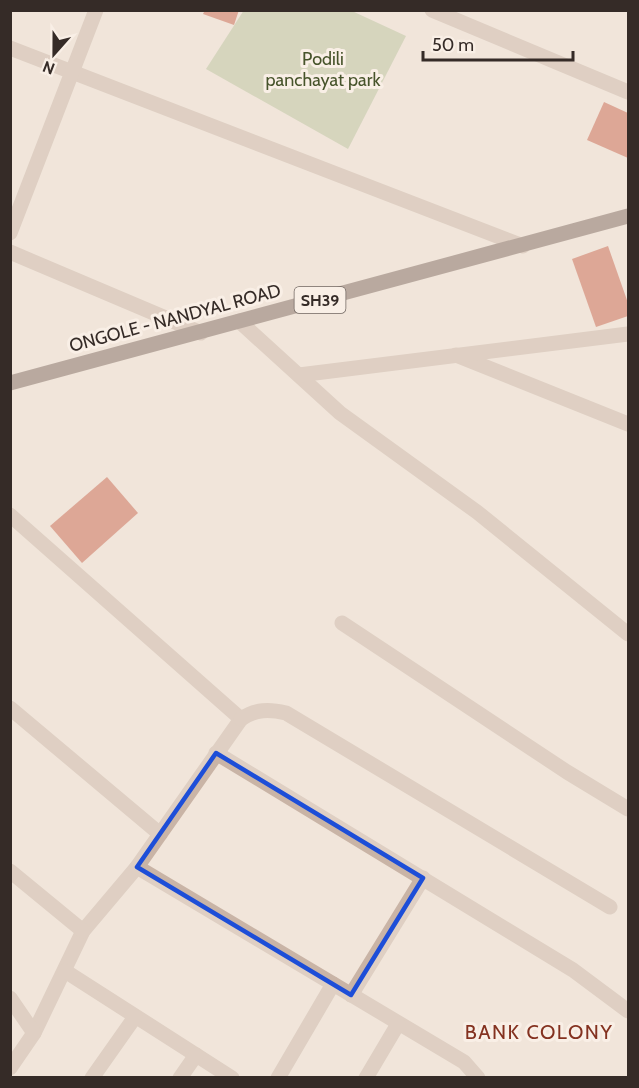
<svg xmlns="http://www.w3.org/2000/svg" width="639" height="1088" font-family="Cabin,sans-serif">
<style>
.green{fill:#b6c09a}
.building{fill:#c65c44}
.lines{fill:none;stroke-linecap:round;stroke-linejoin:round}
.street{stroke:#c9b4a6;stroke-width:15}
.primary{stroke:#776158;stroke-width:15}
.marked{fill:none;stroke:#1d4ed8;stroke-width:4.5;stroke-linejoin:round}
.labels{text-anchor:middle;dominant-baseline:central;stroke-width:6;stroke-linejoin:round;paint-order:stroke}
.shield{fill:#f9efe6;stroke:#706660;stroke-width:1.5}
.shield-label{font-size:16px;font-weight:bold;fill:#352b27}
.park-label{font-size:18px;fill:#47542b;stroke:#f9efe6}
.street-label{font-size:18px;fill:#352b27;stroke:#f9efe6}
.neighbourhood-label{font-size:20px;letter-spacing:1.5px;fill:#843220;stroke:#f9efe6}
</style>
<rect width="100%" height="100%" fill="#f1e5da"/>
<polygon class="green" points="244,10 352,11 406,36 348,149 206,69"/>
<g class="building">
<polygon points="205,10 239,10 234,25 203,14"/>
<polygon points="604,102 628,113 628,158 587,140"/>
<polygon points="608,246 628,303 628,316 596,327 572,259"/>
<polygon points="107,477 138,513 82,563 50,526"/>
</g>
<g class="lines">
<g class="street">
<polyline points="432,10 628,92"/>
<polyline points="10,48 523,246"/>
<polyline points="10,233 96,10"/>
<polyline points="10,252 201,333"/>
<polyline points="239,321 340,413 477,512 628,634"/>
<polyline points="456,355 628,424"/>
<polyline points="299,375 628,334"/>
<polyline points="10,515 241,719 137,867 83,931 34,1033 10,1068"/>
<polyline points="342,623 567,772 628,809"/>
<polyline points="10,708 160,834"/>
<path d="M241,719C256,709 269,709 286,713L610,907"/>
<polyline points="216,753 573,970 628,1011"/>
<polyline points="137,867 464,1062 478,1078"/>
<polyline points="10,871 83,931"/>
<polyline points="65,971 232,1078"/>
<polyline points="351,995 423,878"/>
<polyline points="10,998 34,1033"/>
<polyline points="92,1078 135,1017"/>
<polyline points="180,1078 196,1055"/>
<polyline points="278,1078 333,984"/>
<polyline points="366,1078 398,1024"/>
</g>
<polyline class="primary" points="10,383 628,216"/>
</g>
<path d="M0 0H639V1088H0ZM216,753L423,878L351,995L137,867Z" fill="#f1e5da" fill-opacity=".55" fill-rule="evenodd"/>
<path class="marked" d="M216,753L423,878L351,995L137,867Z"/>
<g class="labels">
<rect class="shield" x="294.5" y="287" width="51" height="26" rx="4.5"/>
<g class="shield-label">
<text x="320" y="300">SH39</text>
</g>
<g class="park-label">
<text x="323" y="59">Podili<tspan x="323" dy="21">panchayat park</tspan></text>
</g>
<g class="street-label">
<text transform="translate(175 318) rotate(-15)">ONGOLE - NANDYAL ROAD</text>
</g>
<g class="neighbourhood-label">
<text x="539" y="1032">BANK COLONY</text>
</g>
</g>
<rect width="639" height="1088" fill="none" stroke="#352b27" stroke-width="24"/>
<g transform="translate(54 54) rotate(201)" stroke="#f9efe6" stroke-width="4.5" paint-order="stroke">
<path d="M0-4.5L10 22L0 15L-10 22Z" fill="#352b27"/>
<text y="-9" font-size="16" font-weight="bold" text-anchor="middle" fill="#352b27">N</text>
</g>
<path d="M423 51v9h150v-9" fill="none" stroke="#352b27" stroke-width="3"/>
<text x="432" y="51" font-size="18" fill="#352b27" stroke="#f9efe6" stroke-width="4.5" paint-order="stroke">50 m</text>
</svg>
